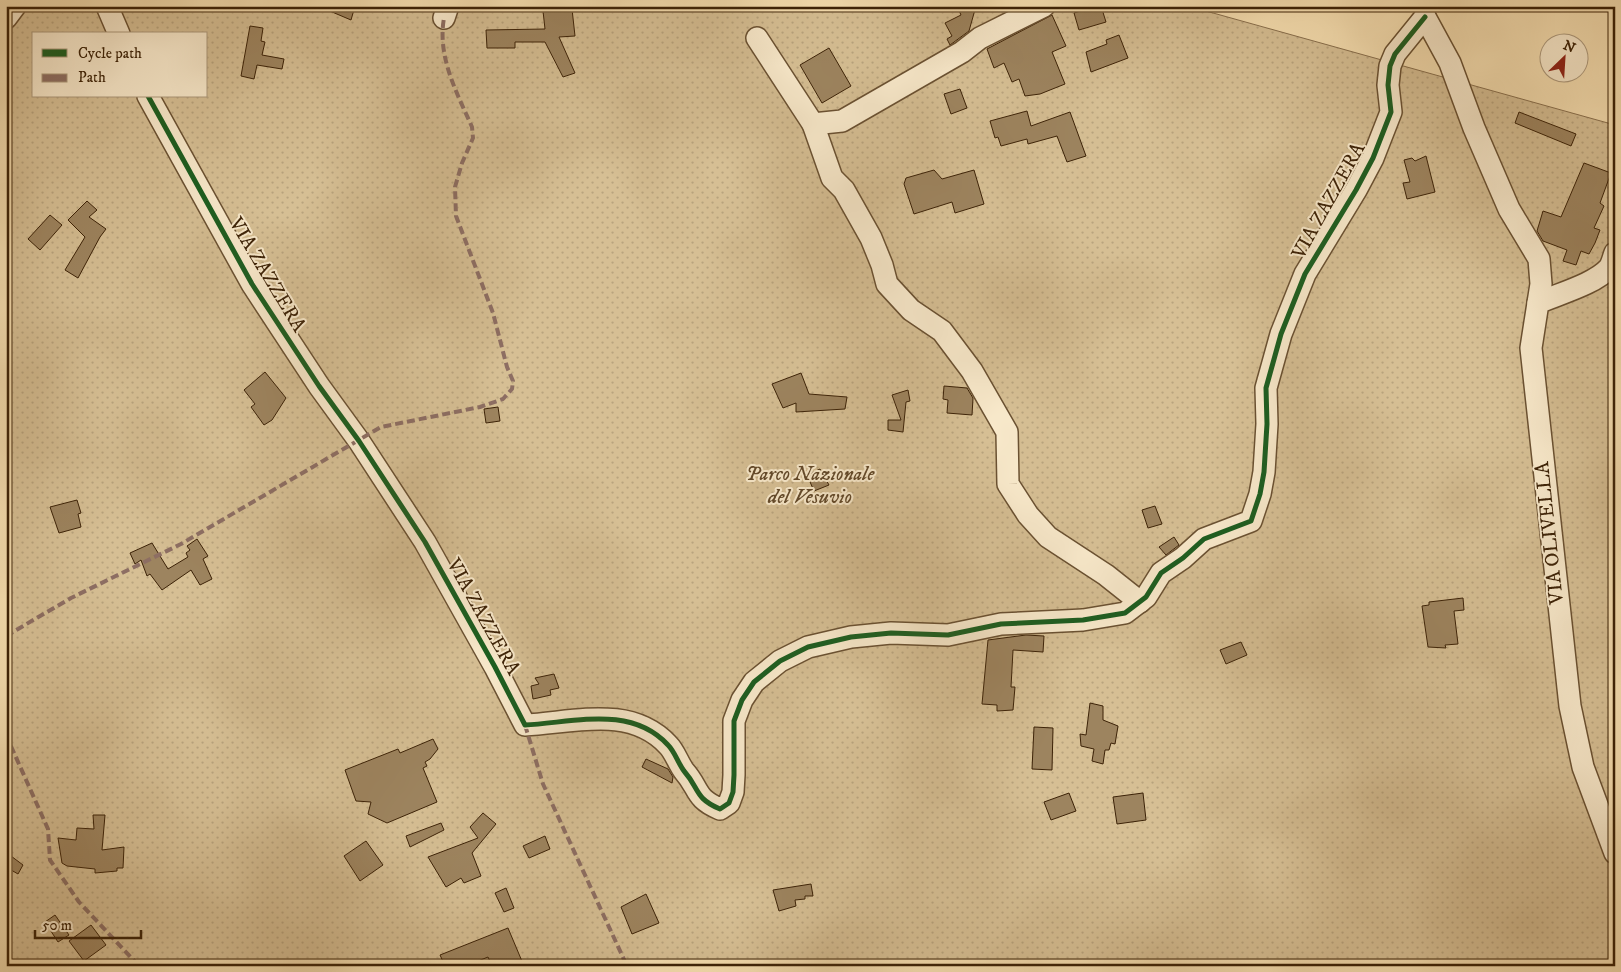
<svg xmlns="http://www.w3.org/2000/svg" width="1621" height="972" font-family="'IM FELL DW Pica',serif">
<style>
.grass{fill:url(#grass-dots);stroke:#89704e;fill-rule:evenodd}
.building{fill:#9d845f;stroke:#3c2207}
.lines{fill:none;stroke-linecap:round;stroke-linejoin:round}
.minor-casing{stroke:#6a5132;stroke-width:24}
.minor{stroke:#f9eacc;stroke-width:21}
.quiet{stroke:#8d6e63;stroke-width:4;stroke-dasharray:8 4;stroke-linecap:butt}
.cycleway-casing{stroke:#f9eacc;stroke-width:8}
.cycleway{stroke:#1b5e20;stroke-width:5}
.labels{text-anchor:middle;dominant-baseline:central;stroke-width:4;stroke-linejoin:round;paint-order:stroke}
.street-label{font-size:20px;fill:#3c2207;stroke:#f9eacc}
.park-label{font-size:20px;font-style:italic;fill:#62492a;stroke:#f9eacc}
</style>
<defs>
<pattern id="grass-dots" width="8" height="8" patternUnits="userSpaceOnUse" patternTransform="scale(1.25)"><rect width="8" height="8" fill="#d6bf94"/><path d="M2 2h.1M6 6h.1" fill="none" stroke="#b9a47e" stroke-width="1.8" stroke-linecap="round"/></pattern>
</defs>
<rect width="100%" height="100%" fill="#f6dfb1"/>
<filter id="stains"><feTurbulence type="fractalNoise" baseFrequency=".004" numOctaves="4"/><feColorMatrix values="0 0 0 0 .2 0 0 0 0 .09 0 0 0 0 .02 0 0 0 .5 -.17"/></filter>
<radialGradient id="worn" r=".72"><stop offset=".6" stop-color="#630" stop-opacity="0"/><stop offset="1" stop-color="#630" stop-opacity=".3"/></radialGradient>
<path class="grass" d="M6,6H1188L1615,125V966H6ZM34,34H206V96H34Z"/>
<g class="building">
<polygon points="318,6 355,6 351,20"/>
<polygon points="957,6 976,6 969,31 950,45 947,39 952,36 945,23 961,15"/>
<polygon points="1083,6 1101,6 1106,22 1079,30 1074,13 1084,10"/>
<polygon points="572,9 575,36 559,37 575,73 563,77 545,42 515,42 515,48 487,48 486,30 545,29 543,11"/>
<polygon points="1052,15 1066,46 1052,52 1065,84 1040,94 1025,96 1019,79 1012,82 1004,63 994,68 987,49"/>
<polygon points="250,26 263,28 261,41 265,42 262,55 284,59 282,69 257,65 254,79 241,76"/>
<polygon points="1119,35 1128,58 1091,72 1086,52 1107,44 1106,40"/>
<polygon points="829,48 851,86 822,103 800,65"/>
<polygon points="960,89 967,108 951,114 944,94"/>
<polygon points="1027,111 1031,126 1070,112 1086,156 1067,162 1057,136 1028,144 1027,139 1001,146 998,137 995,138 990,121"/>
<polygon points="1519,112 1576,134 1571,146 1515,123"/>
<polygon points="1426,156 1435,192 1407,199 1403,183 1410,182 1404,160 1412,158 1415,161"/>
<polygon points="1584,163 1611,173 1600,203 1604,206 1594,228 1600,230 1595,243 1589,254 1581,251 1576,265 1563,261 1567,250 1543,241 1537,231 1543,211 1561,217"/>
<polygon points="934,170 942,179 974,170 984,204 955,213 952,202 914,214 904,184 906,178"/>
<polygon points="87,201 97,210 89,217 106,229 100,237 78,278 65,270 85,237 68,220"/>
<polygon points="50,215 62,225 40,250 28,239"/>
<polygon points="265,372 286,398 272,420 264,425 251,407 255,404 244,390"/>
<polygon points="801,373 809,394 847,397 845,409 796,412 796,403 783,408 772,384"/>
<polygon points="944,386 967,388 973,398 972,415 947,413 948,400 943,399"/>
<polygon points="908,390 910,401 906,402 903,432 888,430 888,420 901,420 892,395"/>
<polygon points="498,407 500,421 486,423 484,409"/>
<polygon points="820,469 829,485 814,491 807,475"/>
<polygon points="77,500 81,513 78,514 81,527 59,533 50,507"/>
<polygon points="1155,506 1162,524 1148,528 1142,510"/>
<polygon points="1174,537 1179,545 1166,555 1159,547"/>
<polygon points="197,539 208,556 203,559 212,579 200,585 191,570 162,590 150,574 147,576 141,560 135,564 130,553 152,543 168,569 188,557 186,553 190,550 187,546"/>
<polygon points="1463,598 1464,610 1454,611 1458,644 1445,645 1446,648 1428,647 1422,606 1429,605 1429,602"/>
<polygon points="1026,635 1044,636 1043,652 1013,650 1011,687 1015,687 1013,710 997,711 997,705 982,704 988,640"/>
<polygon points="1241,642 1247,655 1226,664 1220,650"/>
<polygon points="554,674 559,688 550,690 551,695 533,699 531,686 539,684 535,678"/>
<polygon points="1090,703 1103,706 1103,720 1118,726 1115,744 1111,743 1109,750 1105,750 1103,764 1092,761 1094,749 1081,746 1080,734 1086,735"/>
<polygon points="1034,727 1053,728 1052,770 1032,769"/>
<polygon points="433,739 438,749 430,759 425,762 427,766 423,768 437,802 387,823 368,814 371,802 356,801 345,770 398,749 400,753"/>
<polygon points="646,759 668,769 673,777 672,783 642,767"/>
<polygon points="1069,793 1076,811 1051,820 1044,802"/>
<polygon points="1143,793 1146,820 1117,824 1113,797"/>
<polygon points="483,813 496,824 472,853 481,876 464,883 461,878 446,887 428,857 478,838 470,827"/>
<polygon points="93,815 105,815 102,850 124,847 123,868 117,868 117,871 95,873 95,869 67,866 62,863 58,838 76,840 77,828 94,829"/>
<polygon points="441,823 444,830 410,847 406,836"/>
<polygon points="545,836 550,849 529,858 523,846"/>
<polygon points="366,841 383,865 360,881 344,856"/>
<polygon points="11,856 23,865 18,874 6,867"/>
<polygon points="811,884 813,896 805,896 805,899 795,900 796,906 779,911 773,890"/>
<polygon points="506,888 514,908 504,912 495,893"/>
<polygon points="646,894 659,923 632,934 621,907"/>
<polygon points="55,915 69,935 58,942 45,922"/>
<polygon points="91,925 106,945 84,961 69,941"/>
<polygon points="508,928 524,966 492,966 488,957 466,966 445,966 440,955"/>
</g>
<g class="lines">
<g class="minor-casing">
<g id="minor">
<polyline points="107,6 119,34"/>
<polyline points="1425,17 1450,63 1474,128 1509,209 1539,259 1541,284 1538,303"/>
<polyline points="6,18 15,6"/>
<polyline points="444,18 448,6"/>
<polyline points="757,38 813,124 832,178 844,190 871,238 882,265 887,284 911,310 942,331 972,371 1007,432 1008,484 1028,515 1048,537 1106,575 1140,602"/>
<path d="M148,96L252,284L319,386L359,441L425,542L495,667L525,725C572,723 630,704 668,745C675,752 678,763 684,771C700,789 694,798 720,809L729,803L733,792L734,775V721L742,700L754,682L780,661L808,647L851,637L891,633L948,635L1001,624L1083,620L1125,613L1146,597L1161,573L1183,558L1204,539L1251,521L1260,494L1264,472L1267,424L1266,388L1281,334L1305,274L1356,190L1373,158L1391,112L1388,85L1390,66L1395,54L1425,17"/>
<polyline points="813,124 842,121 962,52 980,38 1044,6"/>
<path d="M1615,253C1613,258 1612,264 1609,268C1595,284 1558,294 1538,303L1531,348L1570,706L1583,767L1615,853"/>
</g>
</g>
<use href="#minor" class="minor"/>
<g class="quiet">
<path d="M6,636L71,598L181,544L381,427L480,407L503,399L512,389L513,381L507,367L493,313L456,216L455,187L462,163L473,138L472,127C457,93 437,57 444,18"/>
<polyline points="525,725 543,784 627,966"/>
<polyline points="6,735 48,829 50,860 79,902 139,966"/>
</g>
<g class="cycleway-casing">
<path id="cycleway" d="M148,96L252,284L319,386L359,441L425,542L495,667L525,725C572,723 630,704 668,745C675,752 678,763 684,771C700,789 694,798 720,809L729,803L733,792L734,775V721L742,700L754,682L780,661L808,647L851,637L891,633L948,635L1001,624L1083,620L1125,613L1146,597L1161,573L1183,558L1204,539L1251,521L1260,494L1264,472L1267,424L1266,388L1281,334L1305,274L1356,190L1373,158L1391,112L1388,85L1390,66L1395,54L1425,17"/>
</g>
<use href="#cycleway" class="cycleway"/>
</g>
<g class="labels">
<g class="street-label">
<text transform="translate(1329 201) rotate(-61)">VIA ZAZZERA</text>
<text transform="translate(267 275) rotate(59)">VIA ZAZZERA</text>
<text transform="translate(1550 533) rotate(-96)">VIA OLIVELLA</text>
<text transform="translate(483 617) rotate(61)">VIA ZAZZERA</text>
</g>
<g class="park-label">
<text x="810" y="474">Parco Nazionale<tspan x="810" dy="23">del Vesuvio</tspan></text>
</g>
</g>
<rect width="1621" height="972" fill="none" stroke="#f6dfb1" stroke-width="25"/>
<rect x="8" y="8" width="1606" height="957" fill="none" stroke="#3c2207" stroke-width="2.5"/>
<rect x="12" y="12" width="1596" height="947" fill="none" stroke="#3c2207"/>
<rect x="32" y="32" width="175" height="65" fill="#f9eacc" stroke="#ad9a7d"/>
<rect x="42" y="49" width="25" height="8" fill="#1b5e20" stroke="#ad9a7d"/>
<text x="78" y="58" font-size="15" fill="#3c2207">Cycle path</text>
<rect x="42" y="74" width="25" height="8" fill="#8d6e63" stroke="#ad9a7d"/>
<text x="78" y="82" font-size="15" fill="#3c2207">Path</text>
<g transform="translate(1564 58) rotate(25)"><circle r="24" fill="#f9eacc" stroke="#ad9a7d"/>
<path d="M0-4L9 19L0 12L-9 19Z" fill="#8f2418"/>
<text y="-8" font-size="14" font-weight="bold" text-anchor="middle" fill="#3c2207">N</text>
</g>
<path d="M35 930v8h106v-8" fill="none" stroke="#3c2207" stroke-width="2.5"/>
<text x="42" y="930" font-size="15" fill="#3c2207" stroke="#f9eacc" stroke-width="4" paint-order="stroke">50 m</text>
<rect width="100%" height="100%" filter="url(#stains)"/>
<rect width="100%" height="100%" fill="url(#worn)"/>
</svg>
